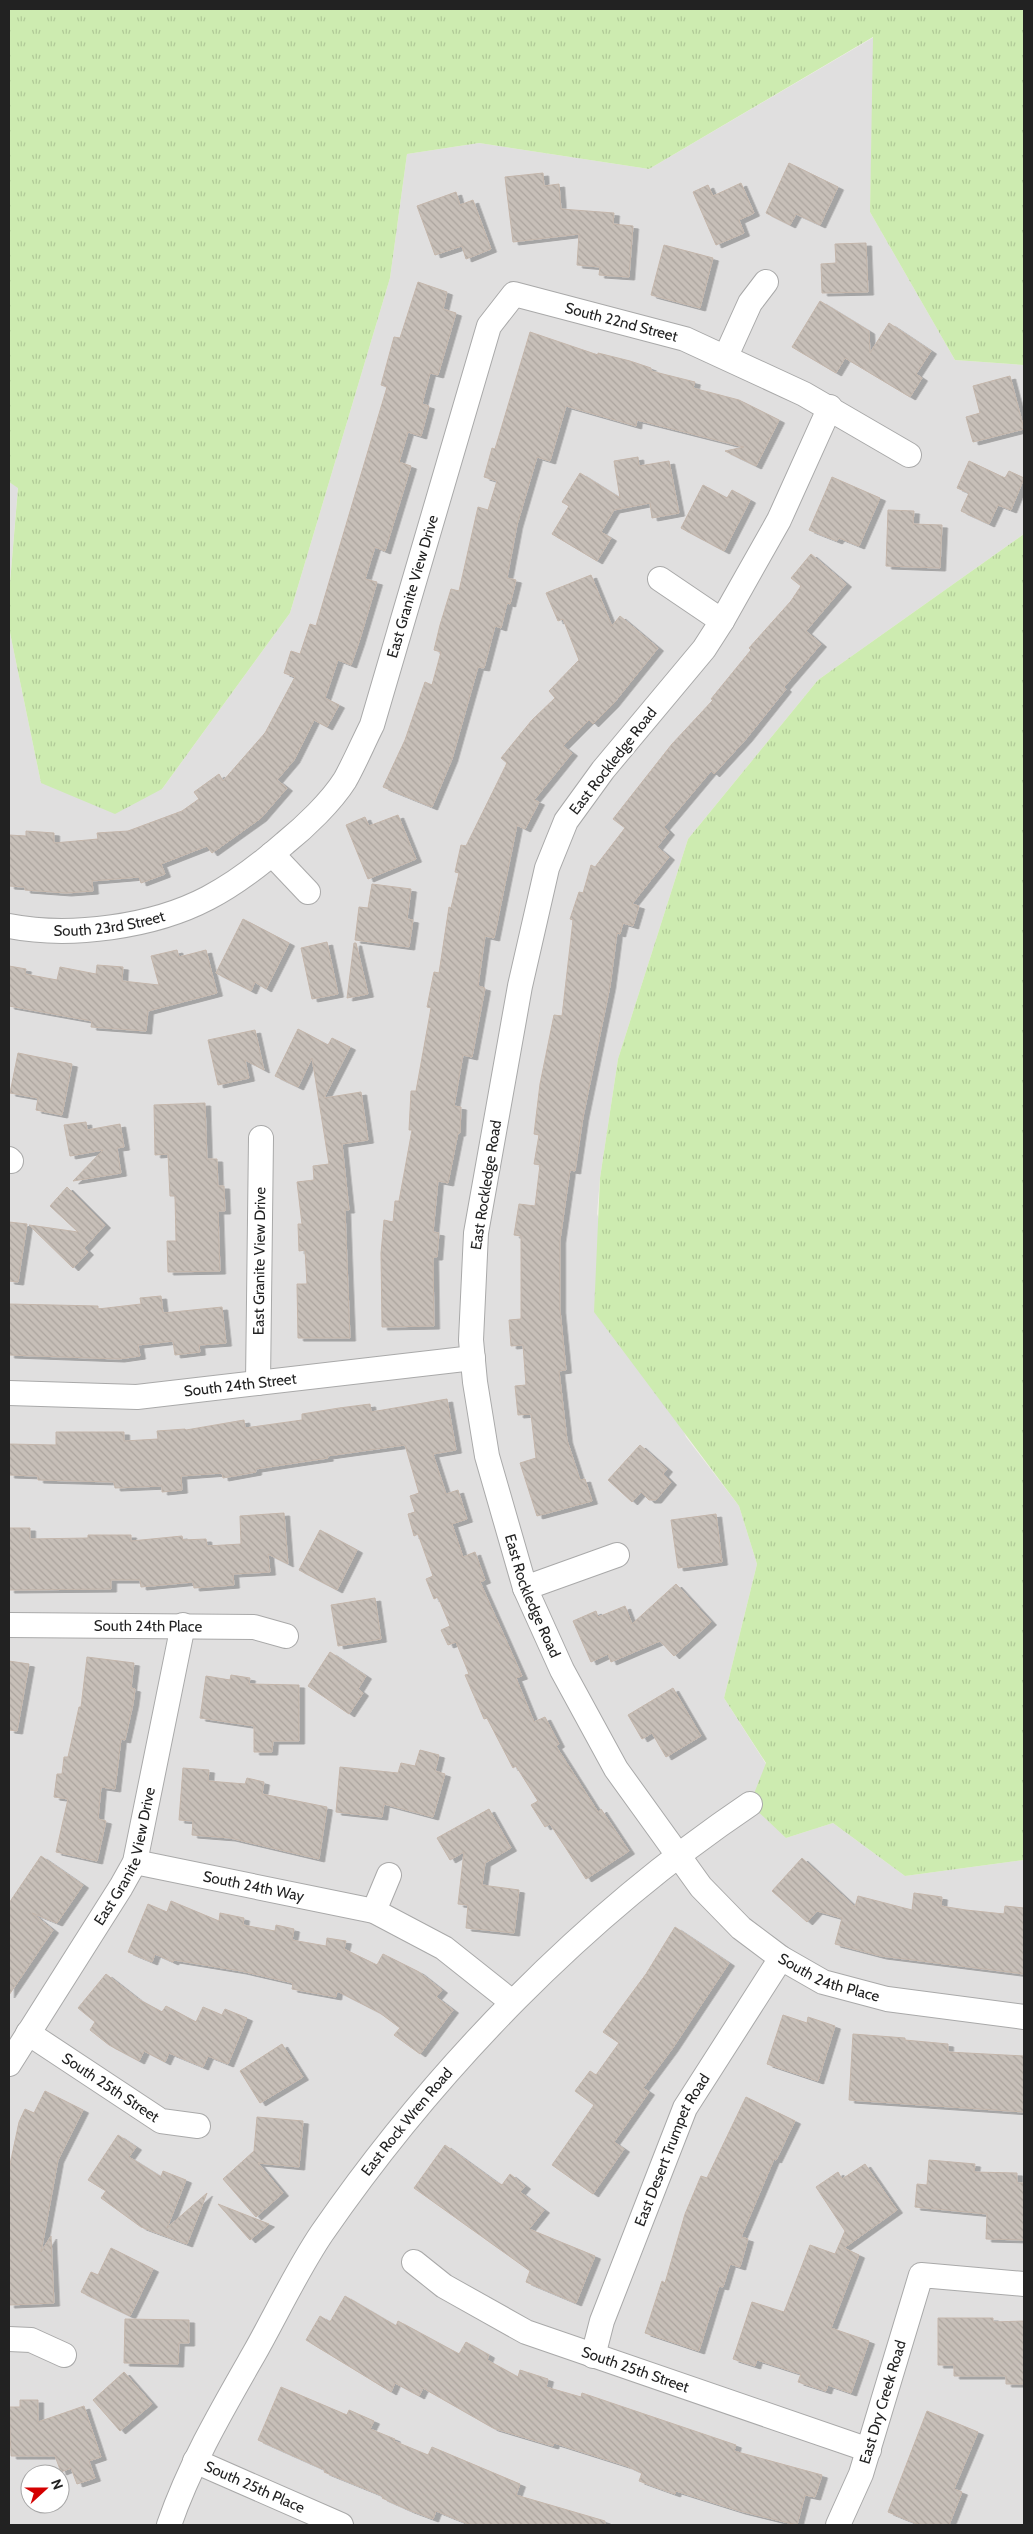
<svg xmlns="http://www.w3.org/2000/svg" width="1033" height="2534" font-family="Cabin,sans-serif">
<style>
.residential{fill:#e0dfdf;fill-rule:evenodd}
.grass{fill:url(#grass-tufts)}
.building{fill:url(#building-back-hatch);stroke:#c4b6ab;filter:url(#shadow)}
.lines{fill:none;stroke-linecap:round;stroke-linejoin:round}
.minor-casing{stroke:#a9a9a9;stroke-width:26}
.minor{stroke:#fff;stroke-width:24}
.labels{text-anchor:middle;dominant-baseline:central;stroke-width:4.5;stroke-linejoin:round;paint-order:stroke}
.street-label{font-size:15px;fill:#222;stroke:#fff}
</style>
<defs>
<pattern id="grass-tufts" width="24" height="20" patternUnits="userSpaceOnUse" patternTransform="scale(1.25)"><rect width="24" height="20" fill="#cdebb0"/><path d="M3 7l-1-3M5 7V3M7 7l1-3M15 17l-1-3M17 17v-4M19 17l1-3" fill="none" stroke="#b0c997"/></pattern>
<pattern id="building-back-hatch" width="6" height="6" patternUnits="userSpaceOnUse" patternTransform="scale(1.25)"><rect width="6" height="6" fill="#c7bfb8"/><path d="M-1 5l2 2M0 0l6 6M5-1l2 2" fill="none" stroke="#aba49e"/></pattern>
<filter id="shadow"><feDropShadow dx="5.5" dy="3" stdDeviation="0" flood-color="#0004"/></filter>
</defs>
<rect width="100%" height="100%" fill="#f2efe9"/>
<g class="residential">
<path d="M874,37L870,212L955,360L1024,365V534L818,680L688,839L618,1059L600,1178L597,1214L686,1437L739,1506L757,1564L724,1698L766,1764L786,1838L833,1823L905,1876L1024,1860V2525H9V628L41,783L162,789L290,613L390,278L407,154L479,143L649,169ZM30,2474H60V2504H30Z"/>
<polygon points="9,482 18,487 9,595"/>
</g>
<g class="grass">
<polygon points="9,9 1024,9 1024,365 955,360 870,212 873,37 649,169 479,143 407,154 390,278 290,613 162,789 115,814 41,783 9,628 9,595 18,488 9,482"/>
<polygon points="1024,534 1024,1860 905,1876 833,1823 786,1838 750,1804 766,1763 724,1698 757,1564 739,1506 594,1312 600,1178 618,1059 688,839 818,680"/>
</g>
<g class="building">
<polygon points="789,163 838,187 820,225 796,214 790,225 766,213"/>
<polygon points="543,173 544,186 559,184 561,209 614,213 613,224 633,226 629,277 599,275 600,267 577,265 579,234 513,242 505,177"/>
<polygon points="741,183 754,213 739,220 744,233 716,245 693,192 708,185 713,196"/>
<polygon points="456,192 460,205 473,200 491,249 466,259 462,246 435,255 417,206"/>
<polygon points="866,243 868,292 822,293 821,264 836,263 835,244"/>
<polygon points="664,245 713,258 700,308 651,295"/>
<polygon points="418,282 447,292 443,309 456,313 438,375 430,373 422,404 429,406 421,436 408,432 399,462 411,466 385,551 375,547 365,579 377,582 359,642 351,665 338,660 325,698 339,705 327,727 314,720 294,760 277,780 287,788 261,818 212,853 207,846 161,864 165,874 141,883 139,877 92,881 93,891 66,893 25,890 25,887 9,886 9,835 26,836 26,831 54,833 54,843 98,839 97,833 128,831 182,811 199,799 194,792 219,774 223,781 265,733 295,677 284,673 291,651 300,654 310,624 316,626 387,387 381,385 394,337 400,338"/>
<polygon points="820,301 869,331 870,353 889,323 931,351 916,374 922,378 910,397 845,358 836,373 792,347"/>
<polygon points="530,332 598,355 598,353 630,361 651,368 651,371 695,382 693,388 739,400 779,420 756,466 725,451 744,447 637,420 636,426 566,406 550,461 537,457 517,525 507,578 516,580 510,604 507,603 501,628 495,626 484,668 478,667 452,759 432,807 383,787 405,740 425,682 432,685 441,652 434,650 440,625 451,589 459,591 478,507 488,510 497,481 484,477 492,448 495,449"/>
<polygon points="1010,376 1024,429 973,442 966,417 980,413 973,386"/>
<polygon points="638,457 639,466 669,461 679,513 652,518 650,503 614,510 601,532 611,538 597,561 552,534 569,506 562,502 580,473 620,498 614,461"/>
<polygon points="969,461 1005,478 1009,471 1024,478 1011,510 998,505 989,524 961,511 969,493 957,488"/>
<polygon points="832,477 880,498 859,546 839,538 837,541 809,530"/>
<polygon points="703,485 727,498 732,490 750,500 724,551 681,528"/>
<polygon points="888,510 914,511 913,524 942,525 940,568 886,566"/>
<polygon points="811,554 846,584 806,631 821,644 784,687 786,689 746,739 714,774 711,771 664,827 669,832 657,847 669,857 632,904 639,906 633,926 623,923 620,934 617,933 610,986 583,1117 575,1171 570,1170 560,1240 560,1310 566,1370 559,1371 567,1440 580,1480 585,1479 592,1501 537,1516 520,1463 536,1458 531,1414 518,1415 515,1386 526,1385 523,1345 511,1346 509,1320 521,1319 521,1236 514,1235 519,1204 535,1206 540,1165 534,1164 539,1135 534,1134 540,1084 554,1015 562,1016 573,920 570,919 579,892 583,893 591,865 595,867 625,828 613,819 672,744 713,700 711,699 751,650 749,648 791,601 801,586 791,578"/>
<polygon points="591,575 612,626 620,616 658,648 613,704 593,724 589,720 563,746 572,753 534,800 539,802 525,829 517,825 494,938 485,936 478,986 485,988 472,1057 463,1055 454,1106 461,1107 460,1133 458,1133 448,1183 438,1181 433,1232 439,1233 437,1257 433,1257 434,1326 382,1327 381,1253 384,1220 393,1222 395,1201 399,1201 412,1130 409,1130 411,1091 416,1091 431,1008 427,1007 434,972 439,973 449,907 451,908 459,873 455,872 461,845 466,846 507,763 501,758 532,720 555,698 549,691 579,660 563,619 558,621 546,593"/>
<polygon points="398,815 416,859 368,879 346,825 365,817 369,826"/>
<polygon points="372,884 411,889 407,919 413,920 409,947 355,940 359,907 368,908"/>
<polygon points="243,919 289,943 266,989 255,982 251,991 216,973"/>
<polygon points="327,942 338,994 312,999 301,948"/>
<polygon points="354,943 356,943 368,994 347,998"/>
<polygon points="177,950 179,957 206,950 217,993 148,1011 146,1031 91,1027 92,1021 9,1006 9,966 26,969 25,974 57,980 60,967 96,974 97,965 123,967 122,981 159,985 151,956"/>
<polygon points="298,1029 328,1045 332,1038 350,1047 324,1098 361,1092 368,1140 342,1144 349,1210 345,1210 350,1338 298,1338 297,1284 307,1284 305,1250 299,1251 298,1224 302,1224 297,1182 314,1180 313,1166 329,1164 312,1058 298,1087 275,1076"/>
<polygon points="255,1030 264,1070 245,1060 249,1078 218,1085 208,1040"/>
<polygon points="18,1053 72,1064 62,1115 36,1110 38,1098 10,1093"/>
<polygon points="205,1103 207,1159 217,1159 218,1186 224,1186 225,1211 218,1211 220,1271 168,1272 167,1241 176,1241 175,1196 170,1196 168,1154 155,1155 154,1105"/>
<polygon points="86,1122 87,1130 120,1124 124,1147 117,1148 121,1173 73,1181 103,1150 70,1156 64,1125"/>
<polygon points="67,1187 105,1225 84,1248 88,1252 73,1268 29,1225 78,1232 50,1206"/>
<polygon points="9,1222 27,1224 18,1282 9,1281"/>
<polygon points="161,1296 163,1313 222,1307 226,1343 199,1345 200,1352 175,1355 173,1341 138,1345 140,1356 119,1359 9,1355 9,1304 98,1306 98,1309 141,1304 140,1298"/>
<polygon points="447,1399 456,1450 433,1454 446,1494 458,1490 467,1519 452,1524 463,1557 475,1552 485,1580 480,1582 522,1676 516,1678 534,1722 545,1717 559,1744 556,1746 598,1812 601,1809 629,1851 586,1879 550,1824 545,1827 531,1805 538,1801 516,1766 513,1768 487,1718 484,1719 465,1675 469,1674 456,1642 448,1645 441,1630 450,1626 438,1597 434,1599 426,1579 433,1576 418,1534 414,1536 408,1514 415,1512 410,1496 419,1493 405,1445 327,1456 328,1458 256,1469 256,1472 223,1478 222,1473 181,1476 182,1490 162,1492 162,1486 115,1488 114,1482 38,1480 38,1476 9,1475 9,1444 56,1445 56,1432 124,1432 124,1441 158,1439 157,1431 185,1429 186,1430 244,1420 245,1428 302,1420 302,1414 339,1408 370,1404 371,1412"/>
<polygon points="640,1445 667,1469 663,1474 671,1482 656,1500 649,1500 641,1492 632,1502 608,1480"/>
<polygon points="284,1513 288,1564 268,1554 270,1572 233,1574 234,1585 194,1588 193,1582 141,1587 140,1580 111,1580 111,1589 9,1590 9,1528 30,1528 30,1539 88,1538 88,1535 131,1535 131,1541 182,1536 183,1540 206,1539 207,1546 241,1544 240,1516"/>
<polygon points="716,1514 722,1562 678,1568 671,1520"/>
<polygon points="320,1530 357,1550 337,1590 299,1570"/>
<polygon points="676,1584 711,1622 674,1656 660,1641 611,1662 608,1654 591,1662 573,1621 596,1611 598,1617 625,1606 632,1624"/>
<polygon points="375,1598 381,1639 338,1646 331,1605"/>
<polygon points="330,1652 366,1676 358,1689 363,1693 349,1714 308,1686"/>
<polygon points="87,1657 134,1663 131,1688 135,1689 133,1704 125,1740 121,1739 115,1789 101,1787 98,1819 106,1821 97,1861 56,1852 68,1799 54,1797 57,1774 62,1774 64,1757 68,1757 79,1707 81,1707"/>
<polygon points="9,1661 29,1664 17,1731 9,1730"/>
<polygon points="231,1675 250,1678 249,1684 299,1685 299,1741 273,1741 272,1752 254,1752 254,1726 200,1718 206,1676 230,1680"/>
<polygon points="673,1688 701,1736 666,1757 652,1733 642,1739 628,1715"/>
<polygon points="420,1750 439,1755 435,1771 445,1774 433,1817 384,1804 382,1817 336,1812 340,1767 398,1773 401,1763 415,1766"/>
<polygon points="183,1768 209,1770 208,1781 245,1784 247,1778 264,1782 262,1794 327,1807 319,1859 230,1838 192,1835 193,1821 179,1820"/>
<polygon points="489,1809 511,1848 485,1863 482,1885 519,1890 514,1933 466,1928 468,1905 458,1904 464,1852 450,1860 437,1838"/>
<polygon points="41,1856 83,1885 57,1923 32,1913 53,1930 9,1995 9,1903"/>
<polygon points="802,1858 855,1907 858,1896 912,1910 914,1893 942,1897 941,1906 966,1910 1004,1914 1005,1906 1024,1908 1024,1974 881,1956 835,1944 842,1918 817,1911 807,1922 772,1891"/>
<polygon points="171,1901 219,1921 220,1913 244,1918 243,1925 275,1931 276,1925 294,1929 292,1940 326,1946 327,1938 346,1941 344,1949 377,1965 383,1954 419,1972 442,1990 436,1997 453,2010 420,2054 394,2035 400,2028 380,2013 337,1991 336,1997 292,1989 293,1983 241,1971 174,1960 173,1962 155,1954 152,1962 128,1952 148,1904 167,1912"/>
<polygon points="675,1927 729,1963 672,2049 643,2088 649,2092 614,2142 624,2149 593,2194 552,2165 594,2105 575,2091 590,2071 596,2075 619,2043 603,2032 646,1974"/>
<polygon points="106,1974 138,1999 162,2012 166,2006 196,2022 203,2007 222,2015 225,2009 247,2018 228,2064 208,2056 203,2067 169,2053 165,2062 144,2051 139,2061 109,2045 90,2030 95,2022 78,2008"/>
<polygon points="783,2015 807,2023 808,2017 835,2026 818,2081 767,2064"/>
<polygon points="853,2034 905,2038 905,2040 948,2044 948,2052 1024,2056 1024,2112 849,2100"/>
<polygon points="282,2044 303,2077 260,2103 240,2071"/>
<polygon points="45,2091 83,2110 58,2160 41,2252 51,2236 54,2303 9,2305 9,2169 19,2122 25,2109 34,2113"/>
<polygon points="746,2097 795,2121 776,2160 774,2159 741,2237 748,2239 740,2267 730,2264 723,2287 719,2286 699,2351 645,2333 662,2281 665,2283 685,2214 701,2176 707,2178"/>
<polygon points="257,2117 303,2121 299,2167 258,2163 283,2193 256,2217 223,2179 254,2151"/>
<polygon points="118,2135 136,2147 129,2157 161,2177 163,2171 186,2180 167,2228 207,2193 187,2244 141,2227 101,2198 106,2191 88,2180"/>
<polygon points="445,2145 496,2182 502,2185 510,2174 525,2186 520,2192 544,2210 529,2229 595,2256 576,2303 526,2282 530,2271 414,2188"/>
<polygon points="929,2160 975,2164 974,2172 1017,2173 1017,2183 1024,2183 1024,2240 986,2239 987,2214 915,2207 917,2184 927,2185"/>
<polygon points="865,2164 897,2210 844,2248 859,2255 831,2328 869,2341 851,2393 828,2385 826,2391 798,2382 801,2374 757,2360 755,2366 733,2359 752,2302 784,2312 810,2245 835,2254 845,2231 816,2187 838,2172 842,2179"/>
<polygon points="218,2204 269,2224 250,2240"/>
<polygon points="111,2248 153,2269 130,2316 81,2292 91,2272 98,2275"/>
<polygon points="345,2296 396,2326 398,2321 459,2354 466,2342 489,2355 487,2360 518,2377 520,2370 548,2379 546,2387 581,2397 582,2393 736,2445 734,2451 822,2475 815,2497 805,2495 797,2525 740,2511 676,2491 675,2494 639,2481 642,2473 627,2466 554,2443 553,2446 493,2428 423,2388 419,2396 395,2383 391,2392 306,2340 320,2316 330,2322"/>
<polygon points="938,2318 993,2318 993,2322 1024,2321 1024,2384 1006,2384 1006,2376 954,2376 954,2365 938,2365"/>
<polygon points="125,2319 189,2320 189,2343 179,2343 178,2364 124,2363"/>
<polygon points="124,2372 152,2404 120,2431 93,2400"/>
<polygon points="281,2387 347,2415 349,2410 374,2421 370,2429 395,2439 394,2441 428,2455 432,2447 520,2484 516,2495 605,2521 605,2525 471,2525 436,2511 433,2519 409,2510 382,2498 383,2496 324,2472 325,2470 258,2440"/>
<polygon points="20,2400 38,2400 38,2422 84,2406 101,2457 89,2461 95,2478 77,2484 71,2468 61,2472 55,2456 11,2456 9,2407 20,2407"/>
<polygon points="927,2411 978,2432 954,2489 962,2492 949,2525 920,2525 888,2512"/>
</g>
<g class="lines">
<g class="minor-casing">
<g id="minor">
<polyline points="726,356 750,303 766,282"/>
<path id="s1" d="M830,407L779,520L722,621L704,649L603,770L566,821L547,868L520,986L476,1233L471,1340L475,1382L487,1456L525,1588L562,1670L616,1769L701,1887L741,1928L781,1958L823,1982L887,1999L1024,2017"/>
<polyline points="660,579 722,621"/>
<polyline points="272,854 308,892"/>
<path id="s2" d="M9,926C70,938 153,927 208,898C237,883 261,864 285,843C305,827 331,802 345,780C355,762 363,743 372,725L489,326L514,294L685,339L804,394L909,455"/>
<polyline points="9,1159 11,1161"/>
<path id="s3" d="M258,1383L261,1138"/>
<path id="s4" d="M9,1393L137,1397L473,1358"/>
<polyline points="525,1588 617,1555"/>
<path id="s5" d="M9,1625L254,1627L286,1636"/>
<path id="s6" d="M135,1862L374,1911L444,1948L512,2002"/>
<polyline points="374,1911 389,1875"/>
<path id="s7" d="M28,2033L161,2121L198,2126"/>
<path id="s8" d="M9,2064L121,1887L135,1862L183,1625"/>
<path id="s9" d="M414,2262L444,2286L526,2332L869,2450"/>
<polyline points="9,2339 31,2340 64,2355"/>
<path id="s10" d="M593,2356L602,2321L685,2108L781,1958"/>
<path id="s11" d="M195,2461L341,2525"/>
<path id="s12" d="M169,2525C190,2464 223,2408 255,2352C277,2313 297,2270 322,2233C436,2068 584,1916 750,1804"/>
<path id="s13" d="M838,2525L861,2474L921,2275L1024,2284"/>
</g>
</g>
<use href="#minor" class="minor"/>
</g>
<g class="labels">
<g class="street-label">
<text stroke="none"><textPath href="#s2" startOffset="1015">South 22nd Street</textPath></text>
<text stroke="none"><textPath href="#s2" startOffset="592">East Granite View Drive</textPath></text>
<text transform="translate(613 761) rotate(-52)">East Rockledge Road</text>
<text stroke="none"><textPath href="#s2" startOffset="101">South 23rd Street</textPath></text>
<text transform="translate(486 1185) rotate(-81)">East Rockledge Road</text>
<text stroke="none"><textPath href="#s3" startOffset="122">East Granite View Drive</textPath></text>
<text stroke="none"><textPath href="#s4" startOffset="232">South 24th Street</textPath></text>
<text stroke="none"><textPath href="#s1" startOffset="1288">East Rockledge Road</textPath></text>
<text stroke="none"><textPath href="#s5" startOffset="139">South 24th Place</textPath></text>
<text stroke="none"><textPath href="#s8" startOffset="240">East Granite View Drive</textPath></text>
<text stroke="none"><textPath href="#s6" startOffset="121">South 24th Way</textPath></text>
<text stroke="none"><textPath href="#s1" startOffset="1786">South 24th Place</textPath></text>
<text stroke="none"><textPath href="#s7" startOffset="99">South 25th Street</textPath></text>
<text stroke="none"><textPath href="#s12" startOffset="470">East Rock Wren Road</textPath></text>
<text stroke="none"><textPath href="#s10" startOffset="221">East Desert Trumpet Road</textPath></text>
<text stroke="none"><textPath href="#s9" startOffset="248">South 25th Street</textPath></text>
<text stroke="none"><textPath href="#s13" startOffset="131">East Dry Creek Road</textPath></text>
<text stroke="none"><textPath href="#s11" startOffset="65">South 25th Place</textPath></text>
</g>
</g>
<rect width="1033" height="2534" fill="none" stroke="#222222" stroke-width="20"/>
<g transform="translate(45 2489) rotate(69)"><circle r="24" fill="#ffffff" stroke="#a7a7a7"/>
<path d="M0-4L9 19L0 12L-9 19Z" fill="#d40000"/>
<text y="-8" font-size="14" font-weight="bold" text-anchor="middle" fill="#222222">N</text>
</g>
</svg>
